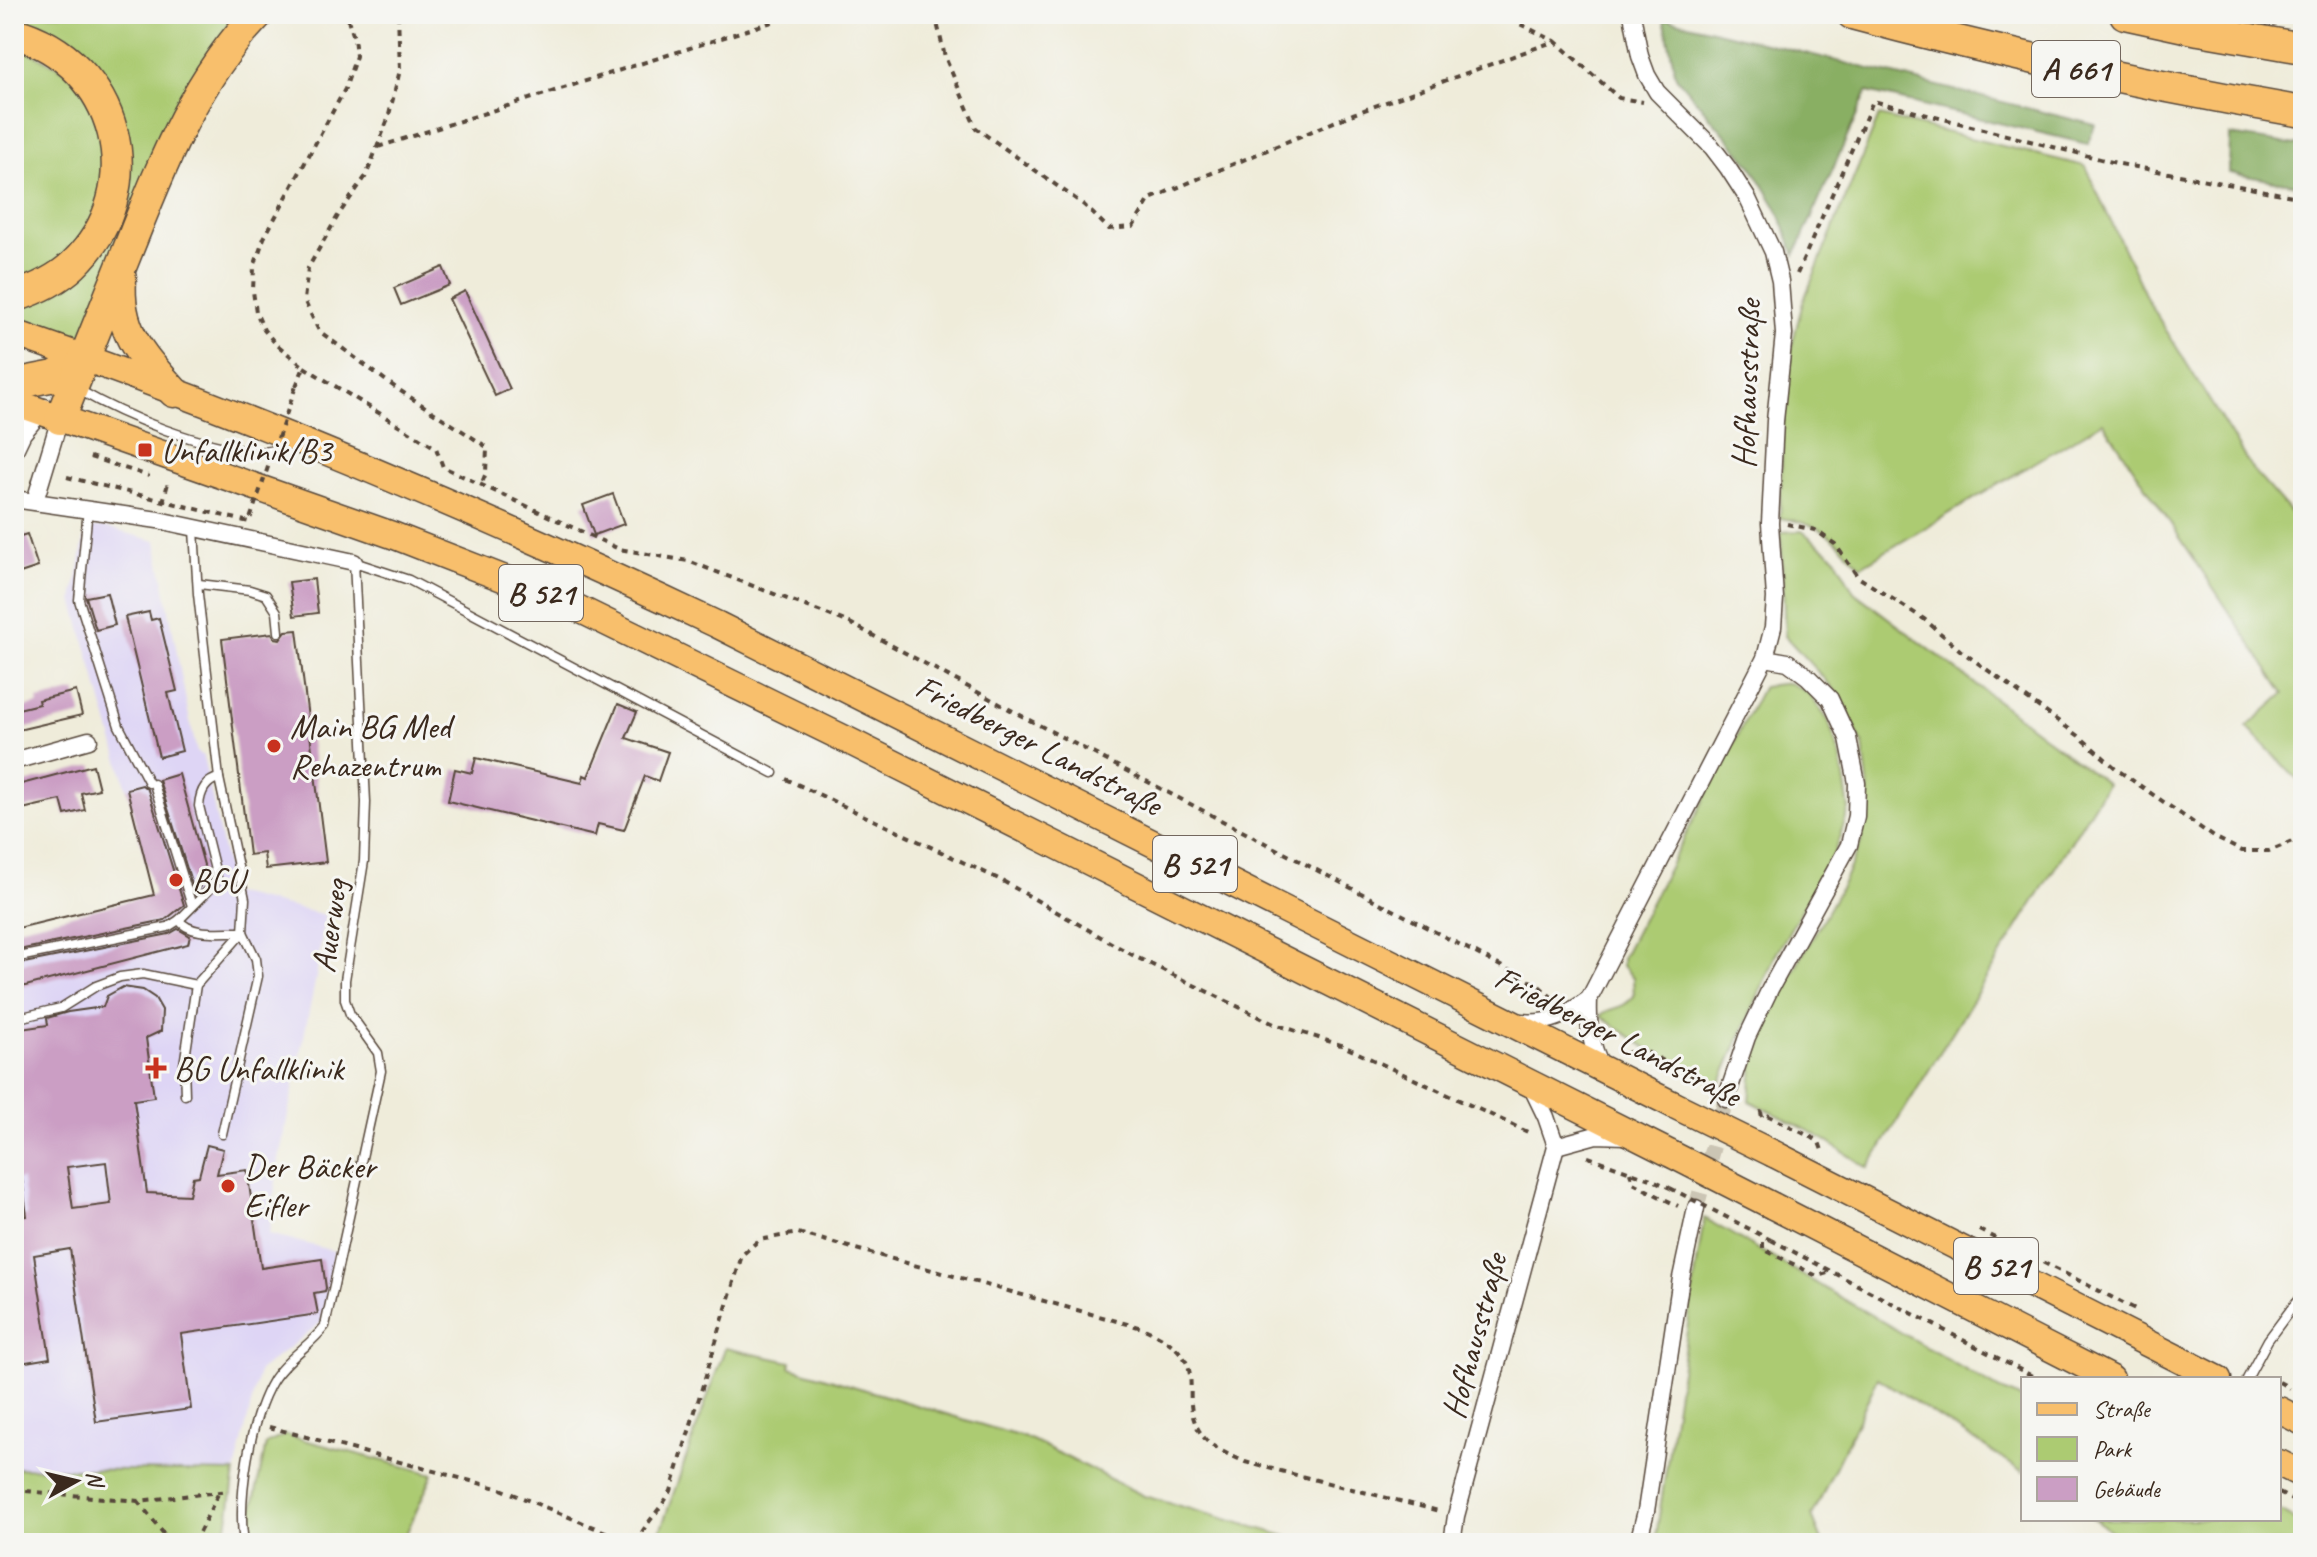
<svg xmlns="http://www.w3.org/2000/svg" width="2317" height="1557" font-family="Caveat,sans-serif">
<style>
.built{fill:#ded5f5}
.green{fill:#accb72;stroke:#747a48;stroke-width:2}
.forest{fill:#89af64;stroke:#626c41;stroke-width:2}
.building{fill:#cb9ec4;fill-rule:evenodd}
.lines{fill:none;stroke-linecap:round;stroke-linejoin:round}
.minor-tunnel{stroke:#cbc5b4;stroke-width:16;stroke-dasharray:16 8;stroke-linecap:butt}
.service-casing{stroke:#56473a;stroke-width:11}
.minor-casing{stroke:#56473a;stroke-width:19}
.primary-casing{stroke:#56473a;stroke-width:29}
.motorway-casing{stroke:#56473a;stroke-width:33}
.path{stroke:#56473a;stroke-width:4;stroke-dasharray:6 6;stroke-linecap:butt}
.service{stroke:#fff;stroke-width:8}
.minor{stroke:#fff;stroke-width:16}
.primary{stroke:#f8bf6c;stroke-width:26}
.motorway{stroke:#f8bf6c;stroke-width:30}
.primary-bridge-casing{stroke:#56473a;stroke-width:29;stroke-linecap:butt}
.path-bridge{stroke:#56473a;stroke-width:4;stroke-dasharray:6 6;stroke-linecap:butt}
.primary-bridge{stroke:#f8bf6c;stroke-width:26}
.poi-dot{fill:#c8321e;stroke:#f6f6f2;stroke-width:3}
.labels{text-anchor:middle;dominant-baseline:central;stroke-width:6;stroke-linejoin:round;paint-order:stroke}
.shield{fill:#f6f6f2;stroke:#73675e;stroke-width:2}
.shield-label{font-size:32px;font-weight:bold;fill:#3b2a1e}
.street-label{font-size:34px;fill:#3b2a1e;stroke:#f6f6f2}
.poi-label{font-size:34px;fill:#3b2a1e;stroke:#f6f6f2;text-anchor:start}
</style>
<rect width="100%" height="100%" fill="#f6f6f2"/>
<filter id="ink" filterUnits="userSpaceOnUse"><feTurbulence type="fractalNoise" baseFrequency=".0125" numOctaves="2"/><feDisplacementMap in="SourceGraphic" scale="16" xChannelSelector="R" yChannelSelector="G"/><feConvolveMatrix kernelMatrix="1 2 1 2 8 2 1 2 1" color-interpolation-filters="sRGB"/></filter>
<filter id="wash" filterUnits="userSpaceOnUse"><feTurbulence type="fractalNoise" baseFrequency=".006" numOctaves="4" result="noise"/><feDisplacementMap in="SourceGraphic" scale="32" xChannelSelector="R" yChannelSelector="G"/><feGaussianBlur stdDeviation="1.8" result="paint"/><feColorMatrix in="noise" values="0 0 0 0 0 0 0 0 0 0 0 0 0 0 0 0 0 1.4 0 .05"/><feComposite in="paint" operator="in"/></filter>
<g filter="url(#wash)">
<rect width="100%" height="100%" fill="#efecda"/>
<polygon class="built" points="103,527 156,541 188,712 197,753 203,756 232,893 325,915 316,977 279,1159 269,1234 334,1251 323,1321 259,1371 235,1472 14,1468 14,929 154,895 127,789 73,600 86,529"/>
<g class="green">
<polygon points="14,14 243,14 78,342 14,320 14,302 90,259 120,119 14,25"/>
<polygon points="14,44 73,75 99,115 106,200 69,259 14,286"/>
<path d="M1879,116L2085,166L2148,301L2252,469L2303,527V786L2247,727L2284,694L2103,422L1861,566C1832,536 1823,524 1780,518L1784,400L1793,341L1803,302Z"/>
<polygon points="1802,531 1835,557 1854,592 2107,784 1868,1168 1817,1135 1750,1101 1753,1066 1777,1001 1843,883 1861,843 1869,790 1863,744 1839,695 1785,636 1781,532"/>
<path d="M1790,683L1808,693L1828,720L1841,759L1849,809L1834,853L1775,956L1719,1086L1647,1048L1600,1016C1611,1005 1621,1012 1634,996L1633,977L1622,966V958L1763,686Z"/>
<polygon points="1704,1218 2000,1390 2023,1399 2023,1472 1878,1378 1812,1516 1823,1543 1655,1543"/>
<polygon points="725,1348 791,1362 790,1367 1032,1440 1144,1496 1311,1543 658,1543 657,1540"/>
<polygon points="285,1435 433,1474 402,1543 253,1543 250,1522 266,1444"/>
<polygon points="14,1468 235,1472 227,1527 230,1543 14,1543"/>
<polygon points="2279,1510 2303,1525 2303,1543 2129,1543 2094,1519 2279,1519"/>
</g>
<g class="forest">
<polygon points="1664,18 2095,125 2088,144 1867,92 1795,255 1777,208 1751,165 1676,77"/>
<polygon points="2230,135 2303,146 2303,186 2229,173"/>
</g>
<g id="blocks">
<g class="building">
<polygon points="443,267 450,285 401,305 394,288"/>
<polygon points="465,291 510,389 495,396 449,299"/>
<polygon points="613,494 624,524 594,535 583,505"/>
<polygon points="27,534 38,567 14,575 14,538"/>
<polygon points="314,579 318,613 294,616 289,582"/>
<polygon points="107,593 115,625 96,630 86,597"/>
<polygon points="149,612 151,620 159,618 177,691 168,693 182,751 159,757 125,617"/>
<polygon points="297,630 326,862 266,869 264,853 249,855 222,639 272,633 275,638 280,639 286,631"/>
<polygon points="76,691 82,715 14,731 14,710 39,704 38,700"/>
<polygon points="618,704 637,712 626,738 668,752 658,781 645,776 624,830 598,824 595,836 448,801 455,769 472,773 476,758 582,783 584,775 588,777"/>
<polygon points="93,765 99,789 81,793 85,810 65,815 61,800 14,811 14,786"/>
<polygon points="179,774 204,865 199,890 195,894 159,780"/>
<polygon points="142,785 148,790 184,905 165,920 14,951 14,929 154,895 127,789"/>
<polygon points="178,929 190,936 188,944 14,989 14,965 169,934"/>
<path d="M123,987L143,990L155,998L162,1010L161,1031L146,1038L154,1097L134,1100L147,1193L189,1195L193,1177L199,1176L207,1145L223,1149L217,1174L247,1170L261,1268L322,1259L326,1288L325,1291L314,1293L318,1314L181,1334L191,1409L96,1422L70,1249L34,1255L50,1358L14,1364V1217L27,1216L22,1179L14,1180V1030L48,1025L47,1018L68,1012L103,1007L107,996ZM106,1162L111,1204L73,1209L67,1167Z"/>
</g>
</g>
</g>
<g filter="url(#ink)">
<use href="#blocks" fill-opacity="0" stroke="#56473a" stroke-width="2"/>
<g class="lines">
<polyline class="minor-tunnel" points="1696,1208 1726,1099"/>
<g class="service-casing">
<g id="service">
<path d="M79,390C127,418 201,447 256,452C268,453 282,448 293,445"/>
<polyline points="88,509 79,600 119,726 149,783"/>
<polyline points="194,530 198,594 219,778 245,899 243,932 256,959 258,976 222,1134"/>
<polyline points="199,584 250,590 266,595 277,612 279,632"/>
<path d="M219,778C205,781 200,793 199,806L217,878L212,887L179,920C191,937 223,931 243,932"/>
<polyline points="154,784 192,906"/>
<polyline points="14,958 168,927 179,920"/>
<polyline points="14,1019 61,1008 96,986 120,977 143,974 196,985"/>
<polyline points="185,1095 184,1065 196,985 243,932"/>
<polyline points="2247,1379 2268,1340 2303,1293"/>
<path d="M244,1543C237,1499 250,1418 273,1380C287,1358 310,1346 325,1326L381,1071L378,1053L350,1014L345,1000V980L364,861L366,802L354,562L409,580L773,773"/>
</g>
</g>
<g class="minor-casing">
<g id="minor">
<polyline points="14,452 23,433 45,407"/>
<polyline points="14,499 158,520 354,562"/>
<polyline points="35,501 61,415"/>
<polyline points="14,761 89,740"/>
<path d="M1521,1022C1548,1025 1567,1015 1589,999"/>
<path d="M1602,1067C1590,1044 1588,1025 1589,999L1765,658L1773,627L1775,598L1770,523L1775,421L1784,334L1780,281L1773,252L1748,199L1728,168L1712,147L1657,92L1647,75L1640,56L1632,14"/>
<polyline points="1726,1099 1747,1037 1770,989 1849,845 1856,816 1857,783 1848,738 1830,699 1808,677 1788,662 1765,658"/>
<polyline points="1556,1146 1596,1135 1625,1136"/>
<polyline points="1452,1543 1456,1516 1556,1146 1546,1117 1530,1084"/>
<polyline points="1638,1543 1646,1511 1681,1278 1696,1208"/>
</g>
</g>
<g class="primary-casing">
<g id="primary">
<path d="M14,333C254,416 488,516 718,625L1672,1104"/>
<polyline points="14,402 395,536 569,604 853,743 1671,1154"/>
<polyline points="1774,1154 2218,1379"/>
<polyline points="1773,1206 2111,1379"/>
<polyline points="2279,1410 2303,1422"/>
<polyline points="2279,1463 2303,1475"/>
</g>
</g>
<g class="motorway-casing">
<g id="motorway">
<path d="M1852,14C2001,54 2151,86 2303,112"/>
<polyline points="2125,14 2199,30 2303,48"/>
<path d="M14,33C119,62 152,190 73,265C56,281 35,290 14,297"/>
<path d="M121,279C117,331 141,355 174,392"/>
<polyline points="14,384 55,376 84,358"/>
<path d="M60,419C85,358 109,297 133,237C165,157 197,77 258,14"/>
</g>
</g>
<g class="path">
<polyline points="398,14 400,70 388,119 366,176 339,214 308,268 304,300 319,331 396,388 487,447 486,473 481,485"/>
<polyline points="935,14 945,57 976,128 1084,205 1109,229 1133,227 1150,199 1353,114 1555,41 1619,98 1643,102"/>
<polyline points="1499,14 1555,41"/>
<polyline points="378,147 797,14"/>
<polyline points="1797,274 1873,101 2120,164 2303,198"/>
<polyline points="304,367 436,448 443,467 619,549 688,561 850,623 1033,722 1539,986 1555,1000"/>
<polyline points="296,386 304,367 276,344 264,330 256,312 253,291 254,267 264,238 345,89 356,56 354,37 346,14"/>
<polyline points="90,457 149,476"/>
<polyline points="163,502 168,483 165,482"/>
<polyline points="1787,524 1815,530 1835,544 1858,577 1924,619 1961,651 2079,736 2119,771 2214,837 2242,851 2269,851 2303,837"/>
<polyline points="786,779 1001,880 1136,957 1274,1024 1341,1045 1532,1134"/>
<polyline points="1625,1054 1638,1049 1643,1050 1694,1077 1693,1082"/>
<polyline points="1762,1117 1761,1112 1813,1138 1819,1142 1823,1153"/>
<polyline points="1588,1157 1651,1179 1670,1188"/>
<polyline points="1630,1172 1633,1183 1678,1206"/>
<polyline points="1979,1230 2139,1311"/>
<polyline points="1771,1240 2038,1379"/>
<polyline points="1763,1242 1763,1249 1817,1276 1831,1272"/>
<polyline points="2279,1382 2290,1388"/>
<polyline points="269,1427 501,1489 632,1543"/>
<polyline points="14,1490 138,1501 229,1491"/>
<polyline points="2279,1493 2303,1506"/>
<polyline points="138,1501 171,1543"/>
<polyline points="194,1543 219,1492"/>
<path d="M636,1543C645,1524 660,1510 671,1491L742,1255L759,1240L798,1233L1142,1328C1224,1363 1168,1396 1206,1440C1215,1450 1233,1456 1245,1462L1439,1511"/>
</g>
<use href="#service" class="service"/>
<use href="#minor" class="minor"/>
<use href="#primary" class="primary"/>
<use href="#motorway" class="motorway"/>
<g class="primary-bridge-casing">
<g id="primary-bridge">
<polyline points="1672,1104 1774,1154"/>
<polyline points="1671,1154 1773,1206"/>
</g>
</g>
<g class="path-bridge">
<polyline points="67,477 249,522 296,386"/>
<polyline points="1670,1188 1771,1240"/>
</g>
<use href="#primary-bridge" class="primary-bridge"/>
</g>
</g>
<g class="poi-dot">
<rect x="137" y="442" width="16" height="16" rx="4"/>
<circle cx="274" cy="746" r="8"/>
<circle cx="176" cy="880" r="8"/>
<path d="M152 1056h8v8h8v8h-8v8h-8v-8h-8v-8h8z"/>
<circle cx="228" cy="1186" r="8"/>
</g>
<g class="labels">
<g class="shield">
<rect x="2032" y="41" width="88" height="56" rx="6"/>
<rect x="499" y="565" width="84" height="56" rx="6"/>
<rect x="1153" y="836" width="84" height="56" rx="6"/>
<rect x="1954" y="1238" width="84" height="56" rx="6"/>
</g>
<g class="shield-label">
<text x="2076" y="69">A 661</text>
<text x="541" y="593">B 521</text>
<text x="1195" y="864">B 521</text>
<text x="1996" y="1266">B 521</text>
</g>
<g class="street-label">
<text transform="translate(1746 384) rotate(-88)">Hofhausstraße</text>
<text transform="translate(1039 745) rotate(27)">Friedberger Landstraße</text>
<text transform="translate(329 926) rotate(-82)">Auerweg</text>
<text transform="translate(1618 1036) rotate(27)">Friedberger Landstraße</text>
<text transform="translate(1474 1336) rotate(-75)">Hofhausstraße</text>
</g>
<g class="poi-label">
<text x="161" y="450">Unfallklinik/B3</text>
<text x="290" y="726">Main BG Med<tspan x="290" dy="39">Rehazentrum</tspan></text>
<text x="192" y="880">BGU</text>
<text x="174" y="1068">BG Unfallklinik</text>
<text x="244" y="1166">Der Bäcker<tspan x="244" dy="39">Eifler</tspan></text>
</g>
</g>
<rect width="2317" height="1557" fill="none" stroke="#f6f6f2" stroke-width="48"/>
<rect x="2021" y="1377" width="260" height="144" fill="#f6f6f2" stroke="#aba49d" stroke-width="2"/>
<rect x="2037" y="1403" width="40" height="12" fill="#f8bf6c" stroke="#aba49d" stroke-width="2"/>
<text x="2093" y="1417" font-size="24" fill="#3b2a1e">Straße</text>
<rect x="2037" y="1437" width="40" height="24" fill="#accb72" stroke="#aba49d" stroke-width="2"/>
<text x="2093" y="1457" font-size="24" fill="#3b2a1e">Park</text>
<rect x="2037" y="1477" width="40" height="24" fill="#cb9ec4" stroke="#aba49d" stroke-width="2"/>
<text x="2093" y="1497" font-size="24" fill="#3b2a1e">Gebäude</text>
<g transform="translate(76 1481) rotate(82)" stroke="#f6f6f2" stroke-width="6" paint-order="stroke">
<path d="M0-6L14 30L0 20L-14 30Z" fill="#3b2a1e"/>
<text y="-12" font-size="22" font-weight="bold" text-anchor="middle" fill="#3b2a1e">N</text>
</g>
</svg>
